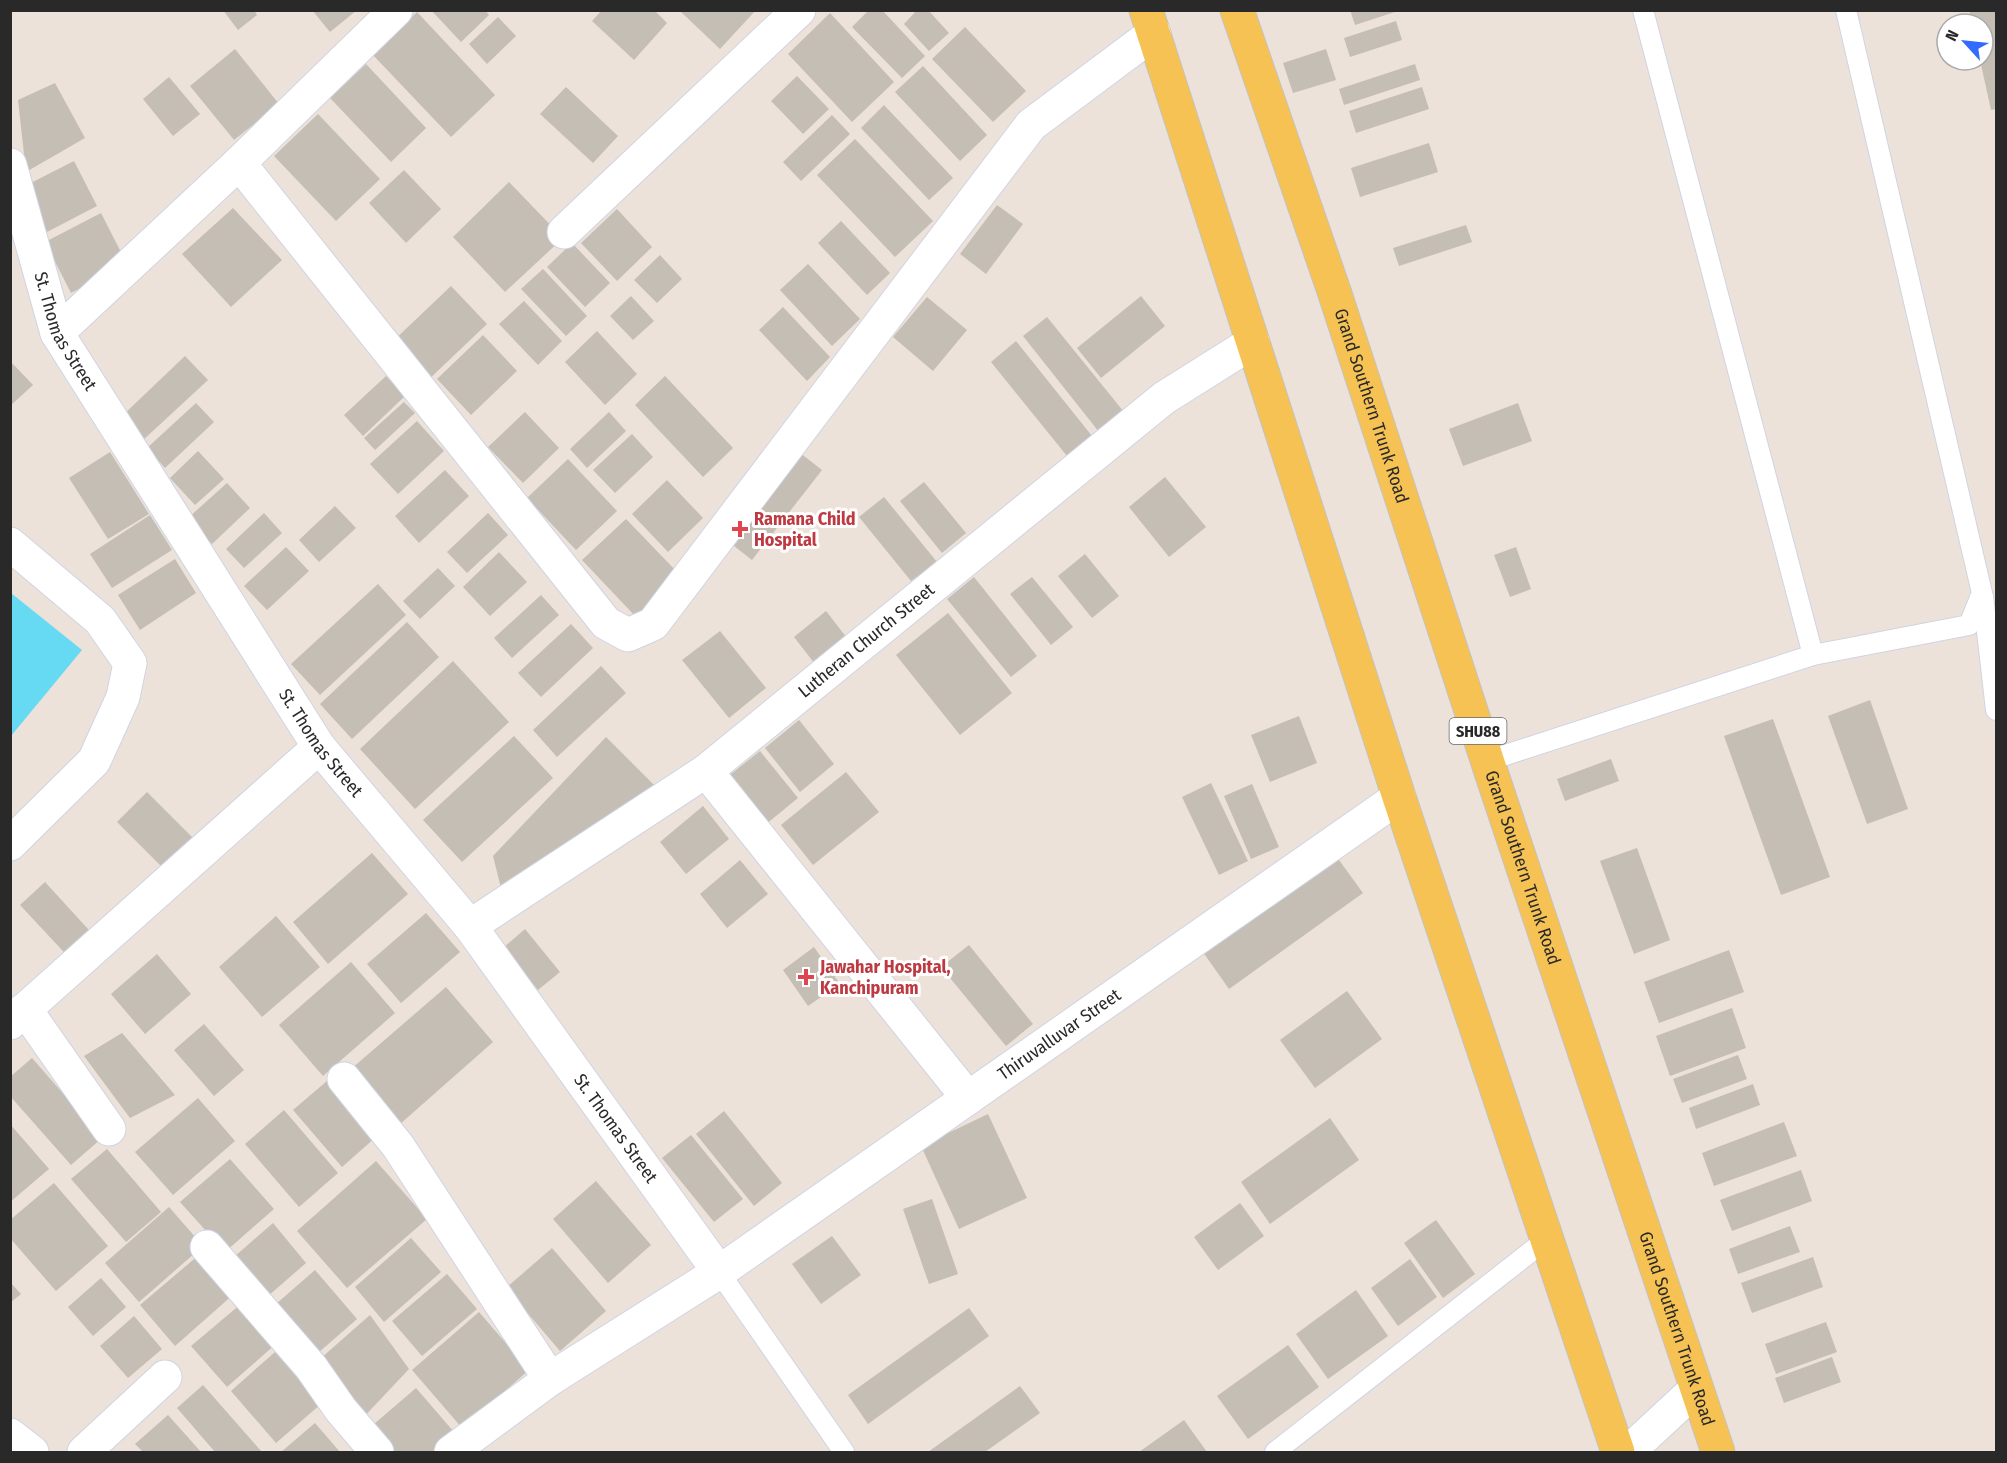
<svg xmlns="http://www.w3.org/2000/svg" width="2007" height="1463" font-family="'Fira Sans Condensed',sans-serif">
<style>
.water{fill:#67daf3}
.building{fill:#c4beb5}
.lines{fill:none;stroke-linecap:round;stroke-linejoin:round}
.lane-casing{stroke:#cfd4e3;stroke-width:22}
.street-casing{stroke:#cfd4e3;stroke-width:35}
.primary-casing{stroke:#c3c3c3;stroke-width:35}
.lane{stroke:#fff;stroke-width:20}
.street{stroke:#fff;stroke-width:33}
.primary{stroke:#f6c254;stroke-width:33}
.health-dot{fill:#e0444e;stroke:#fff;stroke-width:2}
.labels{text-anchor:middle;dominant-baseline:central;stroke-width:6;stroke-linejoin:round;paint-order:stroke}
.shield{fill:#fff;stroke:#696969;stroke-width:1.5}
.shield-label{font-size:16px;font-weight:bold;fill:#292929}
.street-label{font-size:18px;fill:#292929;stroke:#fff}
.health-label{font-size:18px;font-weight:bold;fill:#be3a42;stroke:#fff;text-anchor:start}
</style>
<rect width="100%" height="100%" fill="#ece2da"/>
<polygon class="water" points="11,593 82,650 11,736"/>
<g class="building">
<polygon points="223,10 254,10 257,15 238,30"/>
<polygon points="312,10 357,10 330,32"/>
<polygon points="431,10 485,10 489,15 461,42"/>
<polygon points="602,10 654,10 667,23 634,60 592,21"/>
<polygon points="679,10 756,10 720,49"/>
<polygon points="869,10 882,10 925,56 902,78 852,27"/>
<polygon points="917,10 928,10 949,33 929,51 904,24"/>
<polygon points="1350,10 1398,10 1398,11 1355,25"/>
<polygon points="1969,10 1996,10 1996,109 1991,110 1980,60 1983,60 1983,24 1972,24"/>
<polygon points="417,12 495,95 451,137 373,55"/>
<polygon points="830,13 894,82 852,122 788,54"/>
<polygon points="498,17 516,36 487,64 469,44"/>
<polygon points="1396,21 1402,40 1350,57 1344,38"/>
<polygon points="965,27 1026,91 993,122 932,59"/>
<polygon points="235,49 279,104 234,140 190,86"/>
<polygon points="1326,49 1336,80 1293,93 1283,63"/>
<polygon points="366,64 426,128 391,162 330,98"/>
<polygon points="1415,64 1420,80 1344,105 1339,89"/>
<polygon points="923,66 987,135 960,161 895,92"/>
<polygon points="797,76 829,109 803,134 771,101"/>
<polygon points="169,77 200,114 173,136 143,99"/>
<polygon points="55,83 85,138 26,172 18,100"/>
<polygon points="566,87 618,136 593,163 540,114"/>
<polygon points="1422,87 1429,109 1356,133 1349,111"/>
<polygon points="884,105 953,178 929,200 861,128"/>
<polygon points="318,114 380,179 336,221 274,156"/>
<polygon points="832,115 850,134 801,181 783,162"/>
<polygon points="855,139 933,221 895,257 817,175"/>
<polygon points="1429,143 1438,172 1360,197 1351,168"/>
<polygon points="74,161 97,206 47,232 23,187"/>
<polygon points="404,170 441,209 406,243 369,203"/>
<polygon points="509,182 563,238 505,292 453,237"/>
<polygon points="997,205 1023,224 986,274 960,254"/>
<polygon points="233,208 282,260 231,307 182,254"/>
<polygon points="617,209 652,247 617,281 581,243"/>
<polygon points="101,213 127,264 71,293 45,242"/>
<polygon points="841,221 890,273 867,295 818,243"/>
<polygon points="1466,225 1472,242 1399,266 1393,248"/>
<polygon points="572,243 610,283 585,307 547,267"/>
<polygon points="660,255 682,279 657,303 634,280"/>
<polygon points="808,264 860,319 832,346 780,290"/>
<polygon points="543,269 587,316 566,336 521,289"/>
<polygon points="451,286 487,324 425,383 389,345"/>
<polygon points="631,296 654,321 633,340 610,316"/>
<polygon points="1141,296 1165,326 1101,378 1077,348"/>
<polygon points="927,297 967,330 933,371 893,337"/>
<polygon points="524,301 562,341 538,365 499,324"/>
<polygon points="783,307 830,357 807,381 759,330"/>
<polygon points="1047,317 1128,417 1103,437 1023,336"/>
<polygon points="597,331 637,374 605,405 565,362"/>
<polygon points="483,335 517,371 471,415 437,379"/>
<polygon points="1016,341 1092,436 1067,456 991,362"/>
<polygon points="185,356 208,380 142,441 121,417"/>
<polygon points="13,364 33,385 10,406 10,366"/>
<polygon points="386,376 405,396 363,436 344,415"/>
<polygon points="665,376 733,448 703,477 635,405"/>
<polygon points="404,402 415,413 375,450 364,438"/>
<polygon points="196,403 214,422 165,468 147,448"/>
<polygon points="1518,403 1532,441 1463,466 1449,429"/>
<polygon points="525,412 559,448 523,483 488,447"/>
<polygon points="609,412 626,431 587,468 570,449"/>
<polygon points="417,421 444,451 398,494 370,464"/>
<polygon points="632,434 653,457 615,493 593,470"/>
<polygon points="795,449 822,470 752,560 725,539"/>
<polygon points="198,451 224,479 195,505 170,478"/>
<polygon points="110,452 149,514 108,539 69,478"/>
<polygon points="568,459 617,511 576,550 527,498"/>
<polygon points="445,470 469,496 419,543 395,516"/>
<polygon points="1165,477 1206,527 1169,557 1129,507"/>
<polygon points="667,480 703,518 668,552 632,514"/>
<polygon points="924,482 966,533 942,553 900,501"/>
<polygon points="227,483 250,508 212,544 188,518"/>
<polygon points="884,497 937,562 911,581 859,517"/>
<polygon points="335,506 356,528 319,562 299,540"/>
<polygon points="264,513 282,533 244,568 226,549"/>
<polygon points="488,513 508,535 467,573 447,552"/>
<polygon points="150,515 172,550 112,588 90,554"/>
<polygon points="626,519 680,575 636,617 582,560"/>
<polygon points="286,547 309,571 267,610 244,586"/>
<polygon points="1516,547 1531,589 1510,597 1494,555"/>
<polygon points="499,552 527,582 490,616 463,587"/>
<polygon points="1085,554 1119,596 1092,618 1058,576"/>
<polygon points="175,559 196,593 140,630 118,595"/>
<polygon points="438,568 455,586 420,619 403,601"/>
<polygon points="974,577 1037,656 1011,677 947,599"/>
<polygon points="1032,577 1073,627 1051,645 1010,594"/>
<polygon points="378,584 406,615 320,695 291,664"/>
<polygon points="541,595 559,615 512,658 494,638"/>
<polygon points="826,611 847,638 815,664 794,637"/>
<polygon points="948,613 1012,693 960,735 896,655"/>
<polygon points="407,622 439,657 352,739 320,704"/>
<polygon points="571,624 593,648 541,697 518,673"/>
<polygon points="720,631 766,688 729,718 682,660"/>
<polygon points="453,661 509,722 415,809 360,749"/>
<polygon points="601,666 626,693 557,757 533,730"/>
<polygon points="1870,700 1908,809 1867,824 1828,716"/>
<polygon points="1299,716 1317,763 1270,782 1251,735"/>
<polygon points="1773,719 1830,877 1781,895 1724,736"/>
<polygon points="799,720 834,764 800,792 765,748"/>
<polygon points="514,736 553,778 462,862 423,820"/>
<polygon points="606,737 656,787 503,896 493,856"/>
<polygon points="760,751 798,798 765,825 726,778"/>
<polygon points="1611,759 1619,781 1565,801 1557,779"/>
<polygon points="846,772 879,812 813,865 781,825"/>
<polygon points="1211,783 1248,861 1219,875 1182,797"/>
<polygon points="1252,784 1279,847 1251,859 1224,796"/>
<polygon points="147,792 194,839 164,869 117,822"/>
<polygon points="703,806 729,839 686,874 660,842"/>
<polygon points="1637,848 1670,940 1634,954 1600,861"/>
<polygon points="1331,849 1363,893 1229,989 1198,945"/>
<polygon points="372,853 408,894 328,964 293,922"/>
<polygon points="740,860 768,894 727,928 700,894"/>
<polygon points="45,882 99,941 75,964 20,905"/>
<polygon points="426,913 460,952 401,1003 367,964"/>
<polygon points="276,916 320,967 262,1017 219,967"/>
<polygon points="525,929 560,972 538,990 503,948"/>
<polygon points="969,945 1033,1024 1006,1046 941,967"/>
<polygon points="814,947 840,984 808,1006 783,970"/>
<polygon points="1729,950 1744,992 1659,1023 1644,982"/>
<polygon points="157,954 191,994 145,1034 111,994"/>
<polygon points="351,962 395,1013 323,1076 279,1025"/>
<polygon points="446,987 493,1042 399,1125 351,1069"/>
<polygon points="1347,991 1382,1039 1315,1088 1280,1040"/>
<polygon points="1732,1008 1746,1048 1670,1076 1656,1036"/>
<polygon points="204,1024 244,1070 214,1096 174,1050"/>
<polygon points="122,1033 175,1095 130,1118 84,1056"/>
<polygon points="1738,1055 1747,1079 1682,1103 1673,1079"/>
<polygon points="32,1058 102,1138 71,1165 10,1096 10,1077"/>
<polygon points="327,1081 376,1137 342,1167 293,1110"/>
<polygon points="1753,1084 1760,1105 1696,1129 1689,1108"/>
<polygon points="198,1098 235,1141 173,1195 135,1152"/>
<polygon points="284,1110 338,1173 299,1207 245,1144"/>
<polygon points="724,1111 782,1183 754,1206 696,1134"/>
<polygon points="988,1114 1027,1198 959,1229 921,1146"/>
<polygon points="1330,1118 1359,1160 1270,1224 1241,1182"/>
<polygon points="1784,1122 1797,1156 1714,1186 1702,1153"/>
<polygon points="10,1124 49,1169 10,1202"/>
<polygon points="691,1135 743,1199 714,1222 662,1158"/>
<polygon points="107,1149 161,1212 126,1242 71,1179"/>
<polygon points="230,1159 274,1209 225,1252 180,1202"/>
<polygon points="376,1161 427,1219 347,1288 297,1231"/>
<polygon points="1801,1170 1812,1201 1732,1231 1720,1200"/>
<polygon points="596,1181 651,1245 608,1283 553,1219"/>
<polygon points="54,1183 108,1246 56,1291 10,1238 10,1220"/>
<polygon points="932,1199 958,1274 929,1284 903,1209"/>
<polygon points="1240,1203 1264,1236 1218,1270 1194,1237"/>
<polygon points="169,1207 203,1246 139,1302 105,1263"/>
<polygon points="1436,1220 1475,1274 1443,1298 1404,1243"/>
<polygon points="273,1223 306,1263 260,1303 226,1264"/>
<polygon points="1790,1226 1800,1252 1738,1274 1729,1249"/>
<polygon points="832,1236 861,1275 821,1304 792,1264"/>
<polygon points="411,1238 441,1272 384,1322 355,1287"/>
<polygon points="552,1248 606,1311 560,1351 506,1288"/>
<polygon points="200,1254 235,1293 175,1346 140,1305"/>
<polygon points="1813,1257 1823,1287 1752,1313 1741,1283"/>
<polygon points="1410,1259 1437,1297 1398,1326 1371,1288"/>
<polygon points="315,1270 357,1319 310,1360 268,1311"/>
<polygon points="447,1274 477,1309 422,1356 392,1321"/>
<polygon points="101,1278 126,1307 93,1336 68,1307"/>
<polygon points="10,1282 21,1294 10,1303"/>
<polygon points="1356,1290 1388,1336 1328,1379 1296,1334"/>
<polygon points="242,1303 277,1343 227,1387 191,1346"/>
<polygon points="969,1308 989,1336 868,1424 848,1395"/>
<polygon points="479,1312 529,1370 462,1428 412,1370"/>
<polygon points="370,1315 409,1369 360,1421 312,1366"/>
<polygon points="134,1316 162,1349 128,1378 100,1346"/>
<polygon points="1826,1322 1837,1352 1776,1374 1765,1344"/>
<polygon points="1288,1345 1319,1387 1248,1439 1217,1396"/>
<polygon points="275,1352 321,1404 276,1443 231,1391"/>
<polygon points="1832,1357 1841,1382 1784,1403 1775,1378"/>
<polygon points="203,1385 262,1452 215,1452 177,1408"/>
<polygon points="1020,1386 1040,1413 985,1452 928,1452"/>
<polygon points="416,1388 460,1439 445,1452 385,1452 366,1431"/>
<polygon points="168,1415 201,1452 143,1452 135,1444"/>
<polygon points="1184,1420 1207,1452 1139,1452"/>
<polygon points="315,1423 340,1452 281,1452"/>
</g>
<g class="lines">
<g class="lane-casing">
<g id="lane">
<polyline points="1643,10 1813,655"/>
<polyline points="1983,596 1996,710"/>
<polyline points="1487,761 1813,655 1969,625 1982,593 1846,10"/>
<polyline points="719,1272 844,1452"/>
<polyline points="1275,1452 1547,1239"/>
</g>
</g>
<g class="street-casing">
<g id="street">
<polyline points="239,163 606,623 628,635 653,624 1031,125 1154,33"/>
<path id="s1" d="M10,165L57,333L319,747L470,926L719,1272"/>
<polyline points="564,232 799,10"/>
<polyline points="57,333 239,163 396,10"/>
<polyline points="10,544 100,620 130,663 123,697 94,761 10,844"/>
<polyline points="706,771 968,1098"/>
<path id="s2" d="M470,926L706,771L1164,398L1253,342"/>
<polyline points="25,1009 109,1129"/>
<polyline points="10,1023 319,747"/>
<polyline points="344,1079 398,1146 550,1379"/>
<polyline points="207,1247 311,1367 341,1410 377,1452"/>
<polyline points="10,1435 32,1452"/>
<polyline points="84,1452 165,1377"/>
<path id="s3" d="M451,1452L550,1379L719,1272L1399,797"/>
<polyline points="1628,1452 1696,1389"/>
</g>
</g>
<g class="primary-casing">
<g id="primary">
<polyline points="1146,10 1399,797 1618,1452"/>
<path id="s4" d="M1237,10L1334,291L1491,772L1718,1452"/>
</g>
</g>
<use href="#lane" class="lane"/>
<use href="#street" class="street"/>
<use href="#primary" class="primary"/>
</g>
<g class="health-dot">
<path d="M737 520h6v6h6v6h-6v6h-6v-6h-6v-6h6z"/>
<path d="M803 968h6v6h6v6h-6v6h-6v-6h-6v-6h6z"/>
</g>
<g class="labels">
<rect class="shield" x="1449.5" y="718" width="57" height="26" rx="4.5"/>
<g class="shield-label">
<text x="1478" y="731">SHU88</text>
</g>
<g class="street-label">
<text stroke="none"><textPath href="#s1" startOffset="176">St. Thomas Street</textPath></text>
<text stroke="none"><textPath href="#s4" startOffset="418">Grand Southern Trunk Road</textPath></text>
<text stroke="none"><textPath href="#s2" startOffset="489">Lutheran Church Street</textPath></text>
<text stroke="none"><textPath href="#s1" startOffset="662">St. Thomas Street</textPath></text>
<text stroke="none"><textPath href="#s4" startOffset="904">Grand Southern Trunk Road</textPath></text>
<text stroke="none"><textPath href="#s3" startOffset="738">Thiruvalluvar Street</textPath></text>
<text stroke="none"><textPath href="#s1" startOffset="1148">St. Thomas Street</textPath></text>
<text stroke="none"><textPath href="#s4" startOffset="1390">Grand Southern Trunk Road</textPath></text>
</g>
<g class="health-label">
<text x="754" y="519">Ramana Child<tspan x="754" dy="21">Hospital</tspan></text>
<text x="820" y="967">Jawahar Hospital,<tspan x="820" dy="21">Kanchipuram</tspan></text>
</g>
</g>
<rect width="2007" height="1463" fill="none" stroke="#292929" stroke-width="24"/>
<g transform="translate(1965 42) rotate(297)"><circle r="28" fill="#ffffff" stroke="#a9a9a9" stroke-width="1.5"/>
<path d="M0-4.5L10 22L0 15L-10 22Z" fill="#346bff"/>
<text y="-9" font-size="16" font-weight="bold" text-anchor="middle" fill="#292929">N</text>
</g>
</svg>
